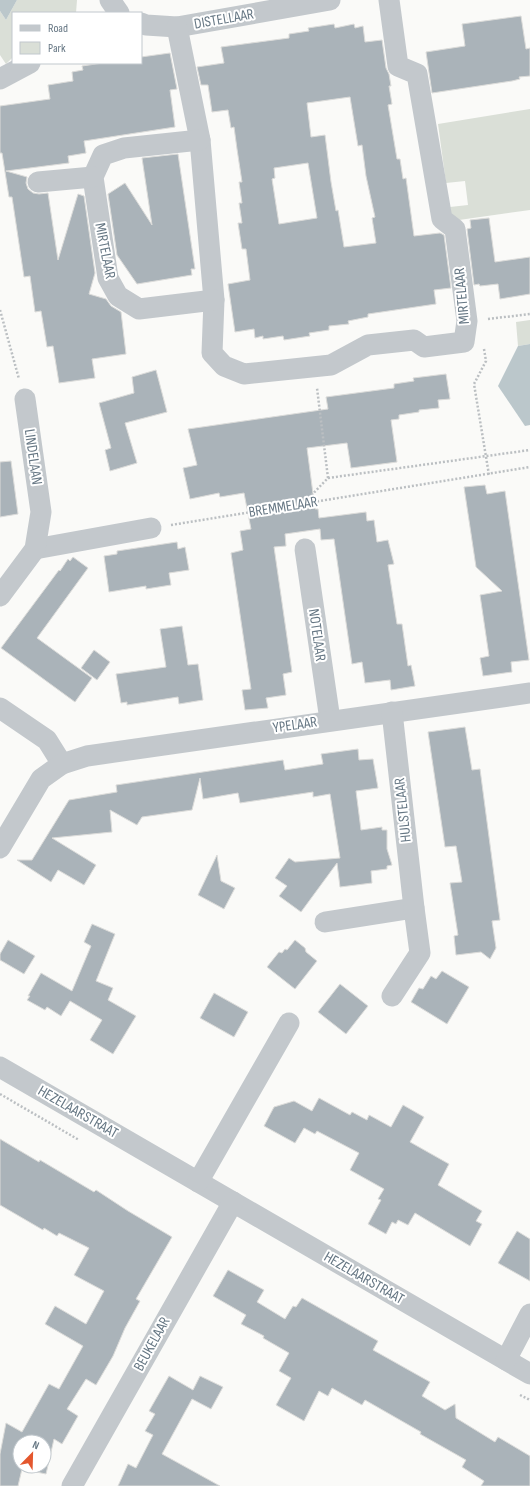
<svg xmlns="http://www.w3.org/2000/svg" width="530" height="1486" font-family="'Sofia Sans Condensed',sans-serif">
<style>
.green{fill:#dadfd7}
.water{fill:#bbc7cb}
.building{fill:#aab3b9;stroke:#dcdcda;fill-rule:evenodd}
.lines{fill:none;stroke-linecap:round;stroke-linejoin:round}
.path{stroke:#bbbfc2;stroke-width:2.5;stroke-dasharray:2 2;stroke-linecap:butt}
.street{stroke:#c3c8cc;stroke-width:21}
.labels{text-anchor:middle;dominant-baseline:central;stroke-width:4;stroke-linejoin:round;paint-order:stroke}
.street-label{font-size:15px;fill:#657683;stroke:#fff}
</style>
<rect width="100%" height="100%" fill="#fafaf8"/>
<g class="green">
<polygon points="17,0 77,0 76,13 13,13 13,57 6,64 0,55 0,11 6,20"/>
<polygon points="530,109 530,210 452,221 450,207 468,205 465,181 446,183 438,124"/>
<polygon points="530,320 530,344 518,346 516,322"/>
</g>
<g class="water">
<polygon points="0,0 17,0 6,20 0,11"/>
<polygon points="530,344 530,425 525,426 498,386 518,346"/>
</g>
<g class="building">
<polygon points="521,16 526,49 530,48 530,76 519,77 520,79 512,81 432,93 426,52 465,46 462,24"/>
<path d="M334,24L335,28L354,24L355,28L363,26L365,42L382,40L386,68L389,74L391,86H389L392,104L388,105L397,159H400L403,179L406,178L414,236L440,233L444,235L451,288L434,290L436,304L368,314V317L348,321L349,324L329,326V330L309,333L310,336L284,340L283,336L263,339V336L255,338L254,329L235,332L228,284L250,280L246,249H242L238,223H242L239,203H242L239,182H242L237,149L234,127L231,128L228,110L212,112L208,85H201L197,67L224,63L221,47L289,38V34L309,31L308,28ZM350,97L358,146L362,145L366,176L375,217L372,218L376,243L344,247L338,210L336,211L331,182L325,135L311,137L307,103ZM308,163L317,218L279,224L272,179L275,178L274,168Z"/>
<polygon points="170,53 177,89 170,90 175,127 84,141 86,153 68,156 69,163 6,171 27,177 26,183 28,189 33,193 39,194 48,193 58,260 78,194 84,196 95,273 89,294 106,299 111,306 121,312 126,354 92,359 95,378 59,383 53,346 47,347 41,311 35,312 30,276 24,277 12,197 9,197 2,153 0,153 0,106 50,99 48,85 73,81 72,72 83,70 82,66 103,63 141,63 141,57"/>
<polygon points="178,154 195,269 191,269 192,275 137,284 117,255 108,194 125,183 152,225 142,158"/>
<polygon points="489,218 495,262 530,257 530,294 500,299 498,284 480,286 479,284 474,285 467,229 471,228 470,220"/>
<polygon points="156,370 167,412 125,423 137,463 110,471 105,450 111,448 99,403 134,393 132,377"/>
<polygon points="446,374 450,399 438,400 439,408 419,410 419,412 399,415 399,419 391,420 397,462 351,468 347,443 307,448 315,509 318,509 319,518 366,512 367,521 374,520 377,542 388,540 394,564 388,565 397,624 402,624 408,666 411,665 415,686 391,690 390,680 365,683 362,662 352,664 334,539 321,540 320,529 285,534 286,546 274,547 292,672 283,674 286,695 266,698 268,708 245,710 242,690 251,689 231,553 243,550 240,531 251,529 244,493 220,497 219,493 190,499 183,468 197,465 188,429 328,409 326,397 394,388 394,384 414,381 413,378"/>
<polygon points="11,461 18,514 0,517 0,462"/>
<polygon points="485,485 487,494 505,491 529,660 511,662 512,672 483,676 480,658 489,656 480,595 502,591 476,567 464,487"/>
<polygon points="177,542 178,549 185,547 189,570 169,573 171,585 146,589 146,586 109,592 104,556 117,554 117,551"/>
<polygon points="73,557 88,568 37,638 92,678 75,702 1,648 59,570 60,571 68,559 70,561"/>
<polygon points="182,626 188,665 198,664 203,700 179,704 178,697 127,705 127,702 121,703 116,674 166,667 160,629"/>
<polygon points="94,650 110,662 97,680 81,668"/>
<polygon points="465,727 472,770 480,769 500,920 492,921 496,948 490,959 481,952 456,955 454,936 458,935 450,883 462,882 456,846 445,847 428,732"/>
<polygon points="358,749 359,760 373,759 378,788 356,791 361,830 382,827 382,830 387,830 387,849 392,865 387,866 387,869 371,871 372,883 340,887 337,863 301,912 279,896 287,886 275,878 289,858 295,862 340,858 330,794 313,797 313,792 240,803 238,793 203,799 200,778 192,810 142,817 137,825 110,810 112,832 52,838 96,865 84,885 58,870 51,882 17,860 32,860 69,800 117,792 116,785 283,760 285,770 323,764 321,754"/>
<polygon points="217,855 221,881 235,888 224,909 198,895"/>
<polygon points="92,924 115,934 96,981 113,988 108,1000 136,1016 113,1054 90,1040 102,1020 70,1001 61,1016 47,1007 45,1010 27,1000 30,996 28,996 41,973 72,991 91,946 84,942"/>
<polygon points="8,940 35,956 24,974 0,960 0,954"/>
<polygon points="295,940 305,948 306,952 317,961 295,989 267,967 279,952 282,953 285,949 287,950"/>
<polygon points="442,971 469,987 447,1024 411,1002 419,988 423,989 431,976 436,979"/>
<polygon points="340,984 368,1006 346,1034 318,1012"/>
<polygon points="214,993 248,1012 234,1037 200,1018"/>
<polygon points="319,1098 350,1115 352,1112 367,1120 369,1115 391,1127 403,1105 424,1117 410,1142 449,1164 438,1185 482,1211 476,1221 482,1224 470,1246 415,1213 408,1225 398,1220 396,1224 392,1222 386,1234 368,1224 381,1200 378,1199 384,1189 350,1170 359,1153 317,1131 315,1134 304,1128 295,1143 264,1126 274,1107 294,1101 312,1111"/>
<path d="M0,1139L39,1162L40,1160L94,1192L96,1190L128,1211L172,1237L136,1299L140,1301L125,1328L113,1356L96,1385L86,1379L67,1409L78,1416L62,1444L54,1439L46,1474L22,1469L18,1486H0V1454L6,1423L22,1432L49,1384L59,1389L83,1346L45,1324L55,1306L86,1324L104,1291L74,1275L89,1248L59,1233L57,1236L44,1228L43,1230L0,1205ZM20,1442H44V1466H20Z"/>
<polygon points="517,1231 530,1239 530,1281 498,1263"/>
<polygon points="228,1270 264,1290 257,1302 285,1319 293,1306 296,1307 302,1298 378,1341 373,1350 430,1382 422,1396 445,1410 455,1404 456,1418 495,1442 498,1437 530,1456 530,1486 481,1486 484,1481 462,1467 466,1460 420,1434 421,1432 365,1400 362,1405 332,1388 328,1396 319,1391 304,1421 276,1405 291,1378 279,1371 289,1353 263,1338 264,1336 241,1324 246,1315 213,1296"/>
<polygon points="169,1376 193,1390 200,1376 223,1387 211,1409 192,1399 162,1454 220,1486 118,1486 128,1464 136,1468 153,1435 145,1431 155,1414 149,1411"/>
</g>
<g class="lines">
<g class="path">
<polyline points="0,310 19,379"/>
<polyline points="488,319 530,314"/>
<polyline points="484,349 486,361 474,384 489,475"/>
<polyline points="328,478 530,450"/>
<polyline points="303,504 328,478 317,388"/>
<polyline points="171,525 530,467"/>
<polyline points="0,1094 79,1140"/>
<polyline points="520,1395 530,1400"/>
</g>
<g class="street">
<polyline points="110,0 119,13"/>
<polyline points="141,23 146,25 177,27 330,0"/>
<polyline points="177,27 200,140 214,300 212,353 224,366 244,374 331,365 368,345 414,340 424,347 464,342 467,321 455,229 442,219 417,74 398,66 389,0"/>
<polyline points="0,79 30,63"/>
<polyline points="200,140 124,148 103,155 93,177 108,278 118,296 139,309 214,300"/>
<polyline points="38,182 93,177"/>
<polyline points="35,549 151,528"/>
<polyline points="305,549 330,720"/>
<polyline points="0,596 35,549 41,512 25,399"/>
<polyline points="0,708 47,740 62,764"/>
<polyline points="0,848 41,779 62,764 87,756 530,693"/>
<polyline points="325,922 414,908"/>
<polyline points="392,996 420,953 414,908 392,712"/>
<polyline points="0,1067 530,1374"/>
<polyline points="198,1182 289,1023"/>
<polyline points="506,1360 530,1314"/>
<polyline points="72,1486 233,1202"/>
</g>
</g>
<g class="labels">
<g class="street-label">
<text transform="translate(224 19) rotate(-10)">DISTELLAAR</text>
<text transform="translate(105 251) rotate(79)">MIRTELAAR</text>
<text transform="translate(462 296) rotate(-95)">MIRTELAAR</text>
<text transform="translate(33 457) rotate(82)">LINDELAAN</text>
<text transform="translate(283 507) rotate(-9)">BREMMELAAR</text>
<text transform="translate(317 635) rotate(82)">NOTELAAR</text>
<text transform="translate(295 725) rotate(-8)">YPELAAR</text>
<text transform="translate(403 810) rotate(-96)">HULSTELAAR</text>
<text transform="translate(78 1112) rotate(30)">HEZELAARSTRAAT</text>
<text transform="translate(364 1278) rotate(30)">HEZELAARSTRAAT</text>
<text transform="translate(152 1344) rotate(-61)">BEUKELAAR</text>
</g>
</g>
<rect x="12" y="12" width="130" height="52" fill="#ffffff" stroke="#c1c8cd"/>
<rect x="20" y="25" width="20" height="6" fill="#c3c8cc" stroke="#c1c8cd"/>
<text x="48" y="32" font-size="12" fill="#657683">Road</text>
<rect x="20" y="42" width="20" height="12" fill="#dadfd7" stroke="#c1c8cd"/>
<text x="48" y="52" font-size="12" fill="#657683">Park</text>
<g transform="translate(32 1454) rotate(23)"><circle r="19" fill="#ffffff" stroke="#c1c8cd"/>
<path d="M0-3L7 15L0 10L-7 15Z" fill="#e4572e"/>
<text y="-6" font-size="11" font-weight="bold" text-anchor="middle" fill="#657683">N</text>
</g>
</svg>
